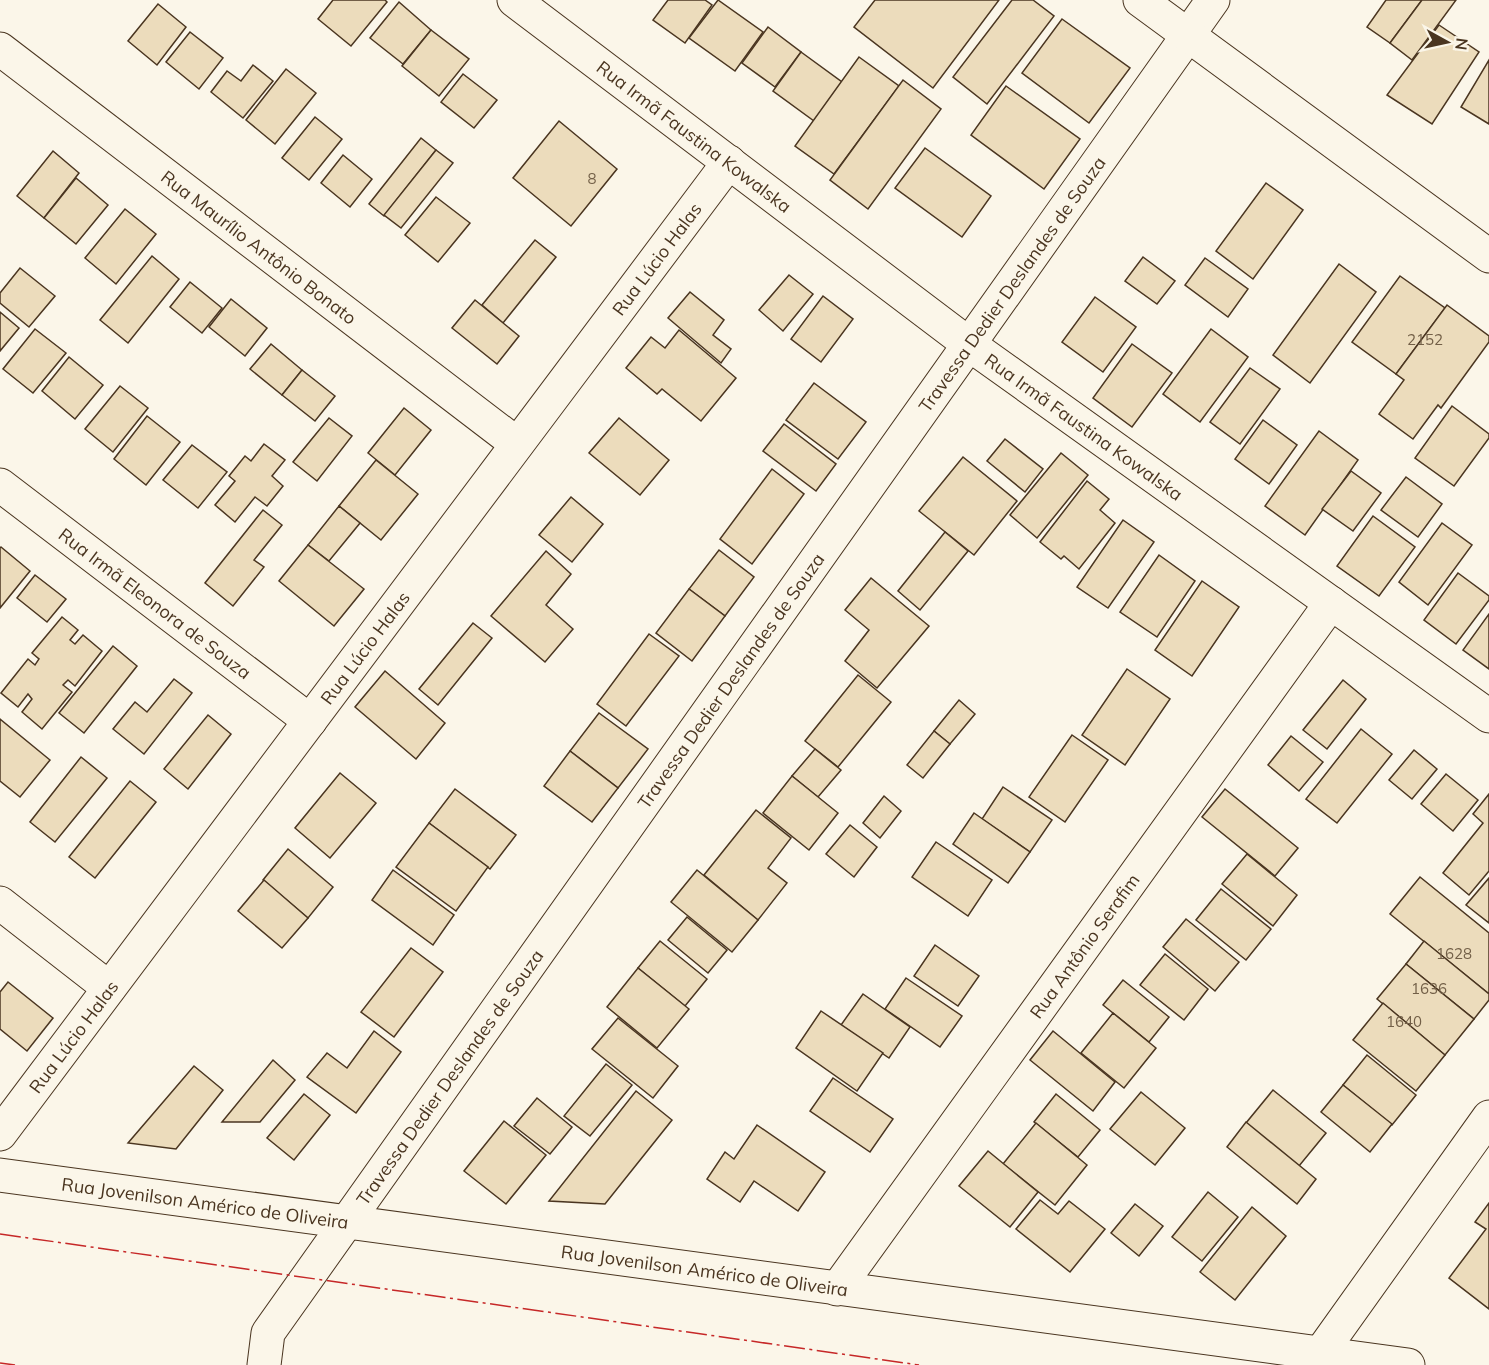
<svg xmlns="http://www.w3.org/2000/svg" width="1489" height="1365" font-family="Mulish,sans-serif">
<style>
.building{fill:#ecdcbc;stroke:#4a3520;stroke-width:1.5}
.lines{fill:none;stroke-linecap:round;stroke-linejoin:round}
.street-casing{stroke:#4a3520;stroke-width:35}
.secondary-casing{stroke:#4a3520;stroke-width:35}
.street{stroke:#fbf6e9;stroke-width:33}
.secondary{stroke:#fbf6e9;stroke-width:33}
.power{stroke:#c62828;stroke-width:1.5;stroke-dasharray:21 4.5 3 4.5;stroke-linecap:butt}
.labels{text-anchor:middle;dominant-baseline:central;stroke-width:4.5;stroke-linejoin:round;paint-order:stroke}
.number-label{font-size:15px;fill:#725f47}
.street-label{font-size:18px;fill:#4a3520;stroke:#fbf6e9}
</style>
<rect width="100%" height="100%" fill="#fbf6e9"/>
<g class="building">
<polygon points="333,0 385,0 387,2 351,46 318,19"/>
<polygon points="668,0 705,0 712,5 685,43 653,20"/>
<polygon points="718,0 763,32 735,71 689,38"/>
<polygon points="875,0 999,0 933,88 854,27"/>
<polygon points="1012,0 1033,0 1054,16 987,104 953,77"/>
<polygon points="1386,0 1422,0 1390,43 1367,27"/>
<polygon points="1422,0 1456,0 1412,60 1390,43"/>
<polygon points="399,2 431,30 403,64 370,38"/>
<polygon points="158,4 186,27 157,65 128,41"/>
<polygon points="1062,19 1130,68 1089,123 1022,73"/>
<polygon points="1439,25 1479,52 1432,124 1387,95"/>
<polygon points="768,27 801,52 775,87 742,63"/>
<polygon points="431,30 469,59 439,96 402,66"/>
<polygon points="190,32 223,58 199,89 166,62"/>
<polygon points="801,52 842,82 814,121 773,91"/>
<polygon points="859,57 899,86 834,174 795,146"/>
<polygon points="1489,60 1489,124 1461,107"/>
<polygon points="253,65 273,81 243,118 211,92 227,71 241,81"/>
<polygon points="286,69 316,93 275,144 246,120"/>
<polygon points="463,74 497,100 474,128 441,102"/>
<polygon points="903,80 941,109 868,209 830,180"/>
<polygon points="1006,86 1080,139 1044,189 971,135"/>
<polygon points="315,117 342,139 309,180 282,158"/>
<polygon points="559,121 617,169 571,226 513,178"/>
<polygon points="421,138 436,150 384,216 369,204"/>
<polygon points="925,148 991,196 962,237 895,188"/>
<polygon points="436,150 453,163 401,228 384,215"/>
<polygon points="53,151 79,173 44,218 17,196"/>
<polygon points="343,155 372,179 350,207 321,183"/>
<polygon points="76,178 108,205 76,244 44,218"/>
<polygon points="1266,183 1303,210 1253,279 1216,251"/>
<polygon points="436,197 470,223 438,262 405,235"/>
<polygon points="125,209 156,234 116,284 85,258"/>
<polygon points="535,240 556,257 503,323 482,305"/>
<polygon points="152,256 179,279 128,343 100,320"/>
<polygon points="1143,257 1175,281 1157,304 1125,281"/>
<polygon points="1205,258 1248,289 1228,317 1185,285"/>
<polygon points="1339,264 1376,292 1310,383 1273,355"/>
<polygon points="20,268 55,296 29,327 0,303 0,293"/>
<polygon points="789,275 813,294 783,331 759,310"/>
<polygon points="1400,276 1445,308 1396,374 1352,342"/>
<polygon points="190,282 222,308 202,333 170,307"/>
<polygon points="690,292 724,320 713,335 731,349 721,363 668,318"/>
<polygon points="823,296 853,319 821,362 791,339"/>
<polygon points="1095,297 1136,327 1103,372 1062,342"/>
<polygon points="231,299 267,328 245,356 209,327"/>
<polygon points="475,300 519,336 497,364 452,328"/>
<polygon points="1447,305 1489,336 1489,342 1441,408 1438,405 1413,439 1379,414 1404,380 1396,374"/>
<polygon points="0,312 19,328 0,351"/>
<polygon points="35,329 66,353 33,393 3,369"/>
<polygon points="1211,329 1248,357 1200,422 1163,394"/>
<polygon points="679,330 736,378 701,421 662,389 657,394 626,368 651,337 665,348"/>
<polygon points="271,344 302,370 282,395 250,369"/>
<polygon points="1132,344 1172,373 1132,427 1093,398"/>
<polygon points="69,357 103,385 75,419 42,391"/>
<polygon points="1250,368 1280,389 1240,444 1210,422"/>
<polygon points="302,370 335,396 315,421 282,395"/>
<polygon points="814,383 866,422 838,459 786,420"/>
<polygon points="120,386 148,408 113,452 85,429"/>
<polygon points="1452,406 1489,434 1489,438 1454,486 1415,458"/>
<polygon points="404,408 431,430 395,475 368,453"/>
<polygon points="147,416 180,442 146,485 114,459"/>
<polygon points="329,418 352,436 317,481 293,462"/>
<polygon points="619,418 669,460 640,495 589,453"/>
<polygon points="1263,420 1297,445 1269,484 1235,459"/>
<polygon points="784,424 836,464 816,491 763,451"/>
<polygon points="1319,431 1358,460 1305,535 1265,506"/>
<polygon points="1005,439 1043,469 1025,492 987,461"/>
<polygon points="264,444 285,460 272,476 283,486 267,506 255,497 235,522 215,505 235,481 229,476 245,456 251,461"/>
<polygon points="192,445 227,472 198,508 163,480"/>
<polygon points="1061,453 1088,475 1037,538 1010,515"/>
<polygon points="963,457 1017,501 974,555 919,511"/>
<polygon points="376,460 418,494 381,540 339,506"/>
<polygon points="772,469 804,494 752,564 720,539"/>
<polygon points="1351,471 1381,493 1353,531 1322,509"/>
<polygon points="1406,477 1442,504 1418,537 1381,510"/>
<polygon points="1087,481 1109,499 1100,510 1115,523 1079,569 1064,556 1061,559 1040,542"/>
<polygon points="571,497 603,524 572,562 539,535"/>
<polygon points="339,506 360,523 329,561 308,545"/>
<polygon points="263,510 282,525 254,560 264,567 233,606 205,583"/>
<polygon points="1373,516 1415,547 1379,596 1337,566"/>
<polygon points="1123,520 1154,542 1108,608 1077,587"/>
<polygon points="1442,523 1472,545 1428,605 1399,582"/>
<polygon points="945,532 968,551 920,610 898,591"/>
<polygon points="308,545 364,589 334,626 279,581"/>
<polygon points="1,547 30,571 0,608 0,548"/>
<polygon points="719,550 754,577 725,616 689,589"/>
<polygon points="546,551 571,574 546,605 573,629 545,662 491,616"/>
<polygon points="1159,555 1195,581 1157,637 1120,612"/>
<polygon points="1458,573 1489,596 1489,600 1456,644 1424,620"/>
<polygon points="35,575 66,599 47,622 17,598"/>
<polygon points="871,578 929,626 877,688 845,661 869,630 845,610"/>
<polygon points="1202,581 1239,607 1192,676 1155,650"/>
<polygon points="689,589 725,616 692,661 656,633"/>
<polygon points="1489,614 1489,669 1463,650"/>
<polygon points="62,617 78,630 70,640 75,644 83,635 102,651 75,686 68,680 63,685 72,692 42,729 22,712 32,699 28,694 18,707 1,693 28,659 35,665 39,659 32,653"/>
<polygon points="473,623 492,638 438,705 419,689"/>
<polygon points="649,634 679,656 626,726 597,704"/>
<polygon points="113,646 137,666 84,733 59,713"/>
<polygon points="1127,669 1170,699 1125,765 1082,735"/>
<polygon points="385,671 445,723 416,759 355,707"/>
<polygon points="858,675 891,702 838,767 805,741"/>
<polygon points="174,679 192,693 144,754 113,729 135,702 147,712"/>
<polygon points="1343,680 1366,699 1327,749 1303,730"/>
<polygon points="959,700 975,714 950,744 934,731"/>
<polygon points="599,713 648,749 618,788 570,751"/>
<polygon points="208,715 231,734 188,789 164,769"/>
<polygon points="0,719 50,760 20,797 0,781"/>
<polygon points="1361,729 1392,754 1337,823 1306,799"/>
<polygon points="934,731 950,744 923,778 907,765"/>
<polygon points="1072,735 1108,760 1065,822 1029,797"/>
<polygon points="1291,736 1323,762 1299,791 1268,765"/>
<polygon points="815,749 841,770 818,797 792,776"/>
<polygon points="1414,750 1437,769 1412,799 1389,780"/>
<polygon points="570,751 618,788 592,822 544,786"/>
<polygon points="81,757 107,778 55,842 30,822"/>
<polygon points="340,773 376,803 330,858 295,828"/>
<polygon points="1446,774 1478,800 1453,831 1421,804"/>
<polygon points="792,776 838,813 809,850 763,813"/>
<polygon points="130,781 156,802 95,878 69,857"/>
<polygon points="1003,787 1052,820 1030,852 982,819"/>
<polygon points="455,789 516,835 490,869 429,823"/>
<polygon points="1225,789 1298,848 1275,876 1202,817"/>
<polygon points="1489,794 1489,871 1469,895 1443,873 1483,823 1473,814"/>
<polygon points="884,796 901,811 880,838 863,823"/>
<polygon points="756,810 791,838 768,868 787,883 758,920 704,875"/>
<polygon points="974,813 1030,852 1008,883 953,844"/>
<polygon points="429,823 488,867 456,911 396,867"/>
<polygon points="850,825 877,847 854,877 826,854"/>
<polygon points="936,842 992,880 968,916 912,877"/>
<polygon points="288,849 333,887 308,918 263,880"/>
<polygon points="1247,854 1297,895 1273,926 1222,884"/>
<polygon points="393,870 454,915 433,945 372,900"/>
<polygon points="697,870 758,920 732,952 671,902"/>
<polygon points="1420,877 1489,933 1489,994 1390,914"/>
<polygon points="1489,878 1489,923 1466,905"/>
<polygon points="264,880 308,918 282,948 238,911"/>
<polygon points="1221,889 1271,929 1246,960 1196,920"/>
<polygon points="687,917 727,950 708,973 668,940"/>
<polygon points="1186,919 1239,962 1215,991 1163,947"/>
<polygon points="660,941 707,979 685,1006 638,968"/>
<polygon points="1424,941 1489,994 1489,1000 1474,1019 1406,964"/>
<polygon points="935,945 979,976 958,1006 914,976"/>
<polygon points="411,948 443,972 394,1037 361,1012"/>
<polygon points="1165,954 1208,989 1184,1020 1140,985"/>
<polygon points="1406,964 1474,1019 1445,1055 1377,999"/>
<polygon points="638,968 689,1009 657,1048 607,1007"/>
<polygon points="906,978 962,1016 940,1047 885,1009"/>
<polygon points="1123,980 1169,1017 1149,1042 1103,1005"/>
<polygon points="8,982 53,1018 27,1051 0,1029 0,992"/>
<polygon points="863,994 910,1027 889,1058 841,1025"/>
<polygon points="1383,1003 1445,1055 1416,1091 1353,1040"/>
<polygon points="821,1011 883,1053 857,1091 796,1048"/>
<polygon points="1113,1013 1156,1048 1124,1088 1081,1053"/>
<polygon points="618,1018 678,1066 653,1098 592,1049"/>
<polygon points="374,1031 401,1052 356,1113 307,1077 327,1053 347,1068"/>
<polygon points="1053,1031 1115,1082 1093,1111 1030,1060"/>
<polygon points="1367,1055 1416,1095 1392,1125 1343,1085"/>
<polygon points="273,1060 295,1080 260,1122 222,1122"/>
<polygon points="606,1064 632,1085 590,1136 564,1116"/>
<polygon points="194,1066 223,1090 176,1149 128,1143"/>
<polygon points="833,1078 893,1119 870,1152 810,1111"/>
<polygon points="1343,1085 1392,1124 1370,1152 1321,1112"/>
<polygon points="1273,1090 1326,1133 1299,1166 1246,1123"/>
<polygon points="636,1091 672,1120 605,1204 549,1201"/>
<polygon points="1141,1092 1185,1128 1155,1165 1110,1129"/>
<polygon points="304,1094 330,1115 294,1160 267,1138"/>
<polygon points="1056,1094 1100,1130 1078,1157 1034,1122"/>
<polygon points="537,1098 572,1127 550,1154 514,1126"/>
<polygon points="504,1121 546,1155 506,1204 464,1171"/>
<polygon points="1246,1122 1316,1179 1297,1204 1227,1147"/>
<polygon points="1036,1123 1087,1165 1055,1205 1003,1164"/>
<polygon points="757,1125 825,1172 798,1211 754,1181 740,1202 707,1179 725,1152 734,1159"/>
<polygon points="988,1151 1038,1192 1010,1227 959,1186"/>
<polygon points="1208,1192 1238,1217 1202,1261 1172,1237"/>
<polygon points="1040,1200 1058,1214 1069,1201 1105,1229 1070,1272 1016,1229"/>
<polygon points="1489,1203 1489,1309 1449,1278 1486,1229 1475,1222"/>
<polygon points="1135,1204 1163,1226 1139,1256 1111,1233"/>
<polygon points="1252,1207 1286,1236 1235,1300 1200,1272"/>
</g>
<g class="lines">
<g class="street-casing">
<g id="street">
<path id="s1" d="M514,0L970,345L1489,716"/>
<path id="s2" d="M0,49L517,444"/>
<path id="s3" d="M0,485L310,721"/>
<polyline points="0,903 109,988"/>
<path id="s4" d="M0,1134L729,162"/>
<path id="s5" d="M0,1175L1408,1365"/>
<path id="s6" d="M837,1289L1331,603"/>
<path id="s7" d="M264,1365L268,1333L1213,0"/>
</g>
</g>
<g class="secondary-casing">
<g id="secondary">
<polyline points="1140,0 1489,256"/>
<polyline points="1312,1365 1489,1117"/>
</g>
</g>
<use href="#street" class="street"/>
<use href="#secondary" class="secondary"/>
<g class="power">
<polyline points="0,1234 919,1365"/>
<polyline points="0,1363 15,1365"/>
</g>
</g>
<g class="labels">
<g class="number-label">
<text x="592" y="178">8</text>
<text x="1425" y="339">2152</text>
<text x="1454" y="953">1628</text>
<text x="1429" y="988">1636</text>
<text x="1404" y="1021">1640</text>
</g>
<g class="street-label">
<text stroke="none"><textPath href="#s1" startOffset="226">Rua Irmã Faustina Kowalska</textPath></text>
<text stroke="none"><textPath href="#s2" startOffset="326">Rua Maurílio Antônio Bonato</textPath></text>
<text stroke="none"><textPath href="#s4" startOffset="1094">Rua Lúcio Halas</textPath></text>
<text stroke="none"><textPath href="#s7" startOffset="1318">Travessa Dedier Deslandes de Souza</textPath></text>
<text stroke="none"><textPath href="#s1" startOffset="712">Rua Irmã Faustina Kowalska</textPath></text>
<text stroke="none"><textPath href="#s3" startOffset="195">Rua Irmã Eleonora de Souza</textPath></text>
<text stroke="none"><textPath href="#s4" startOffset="608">Rua Lúcio Halas</textPath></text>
<text stroke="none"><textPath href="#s7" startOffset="832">Travessa Dedier Deslandes de Souza</textPath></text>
<text stroke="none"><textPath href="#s6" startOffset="423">Rua Antônio Serafim</textPath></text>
<text stroke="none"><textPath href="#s4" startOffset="122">Rua Lúcio Halas</textPath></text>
<text stroke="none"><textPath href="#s7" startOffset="346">Travessa Dedier Deslandes de Souza</textPath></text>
<text stroke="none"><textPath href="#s5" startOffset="207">Rua Jovenilson Américo de Oliveira</textPath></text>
<text stroke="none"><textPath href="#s5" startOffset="711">Rua Jovenilson Américo de Oliveira</textPath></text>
</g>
</g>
<g transform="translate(1447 42) rotate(98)" stroke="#fbf6e9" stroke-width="4.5" paint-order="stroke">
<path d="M0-4.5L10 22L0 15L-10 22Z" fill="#4a3520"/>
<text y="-9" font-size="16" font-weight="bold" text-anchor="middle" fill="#4a3520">N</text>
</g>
</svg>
